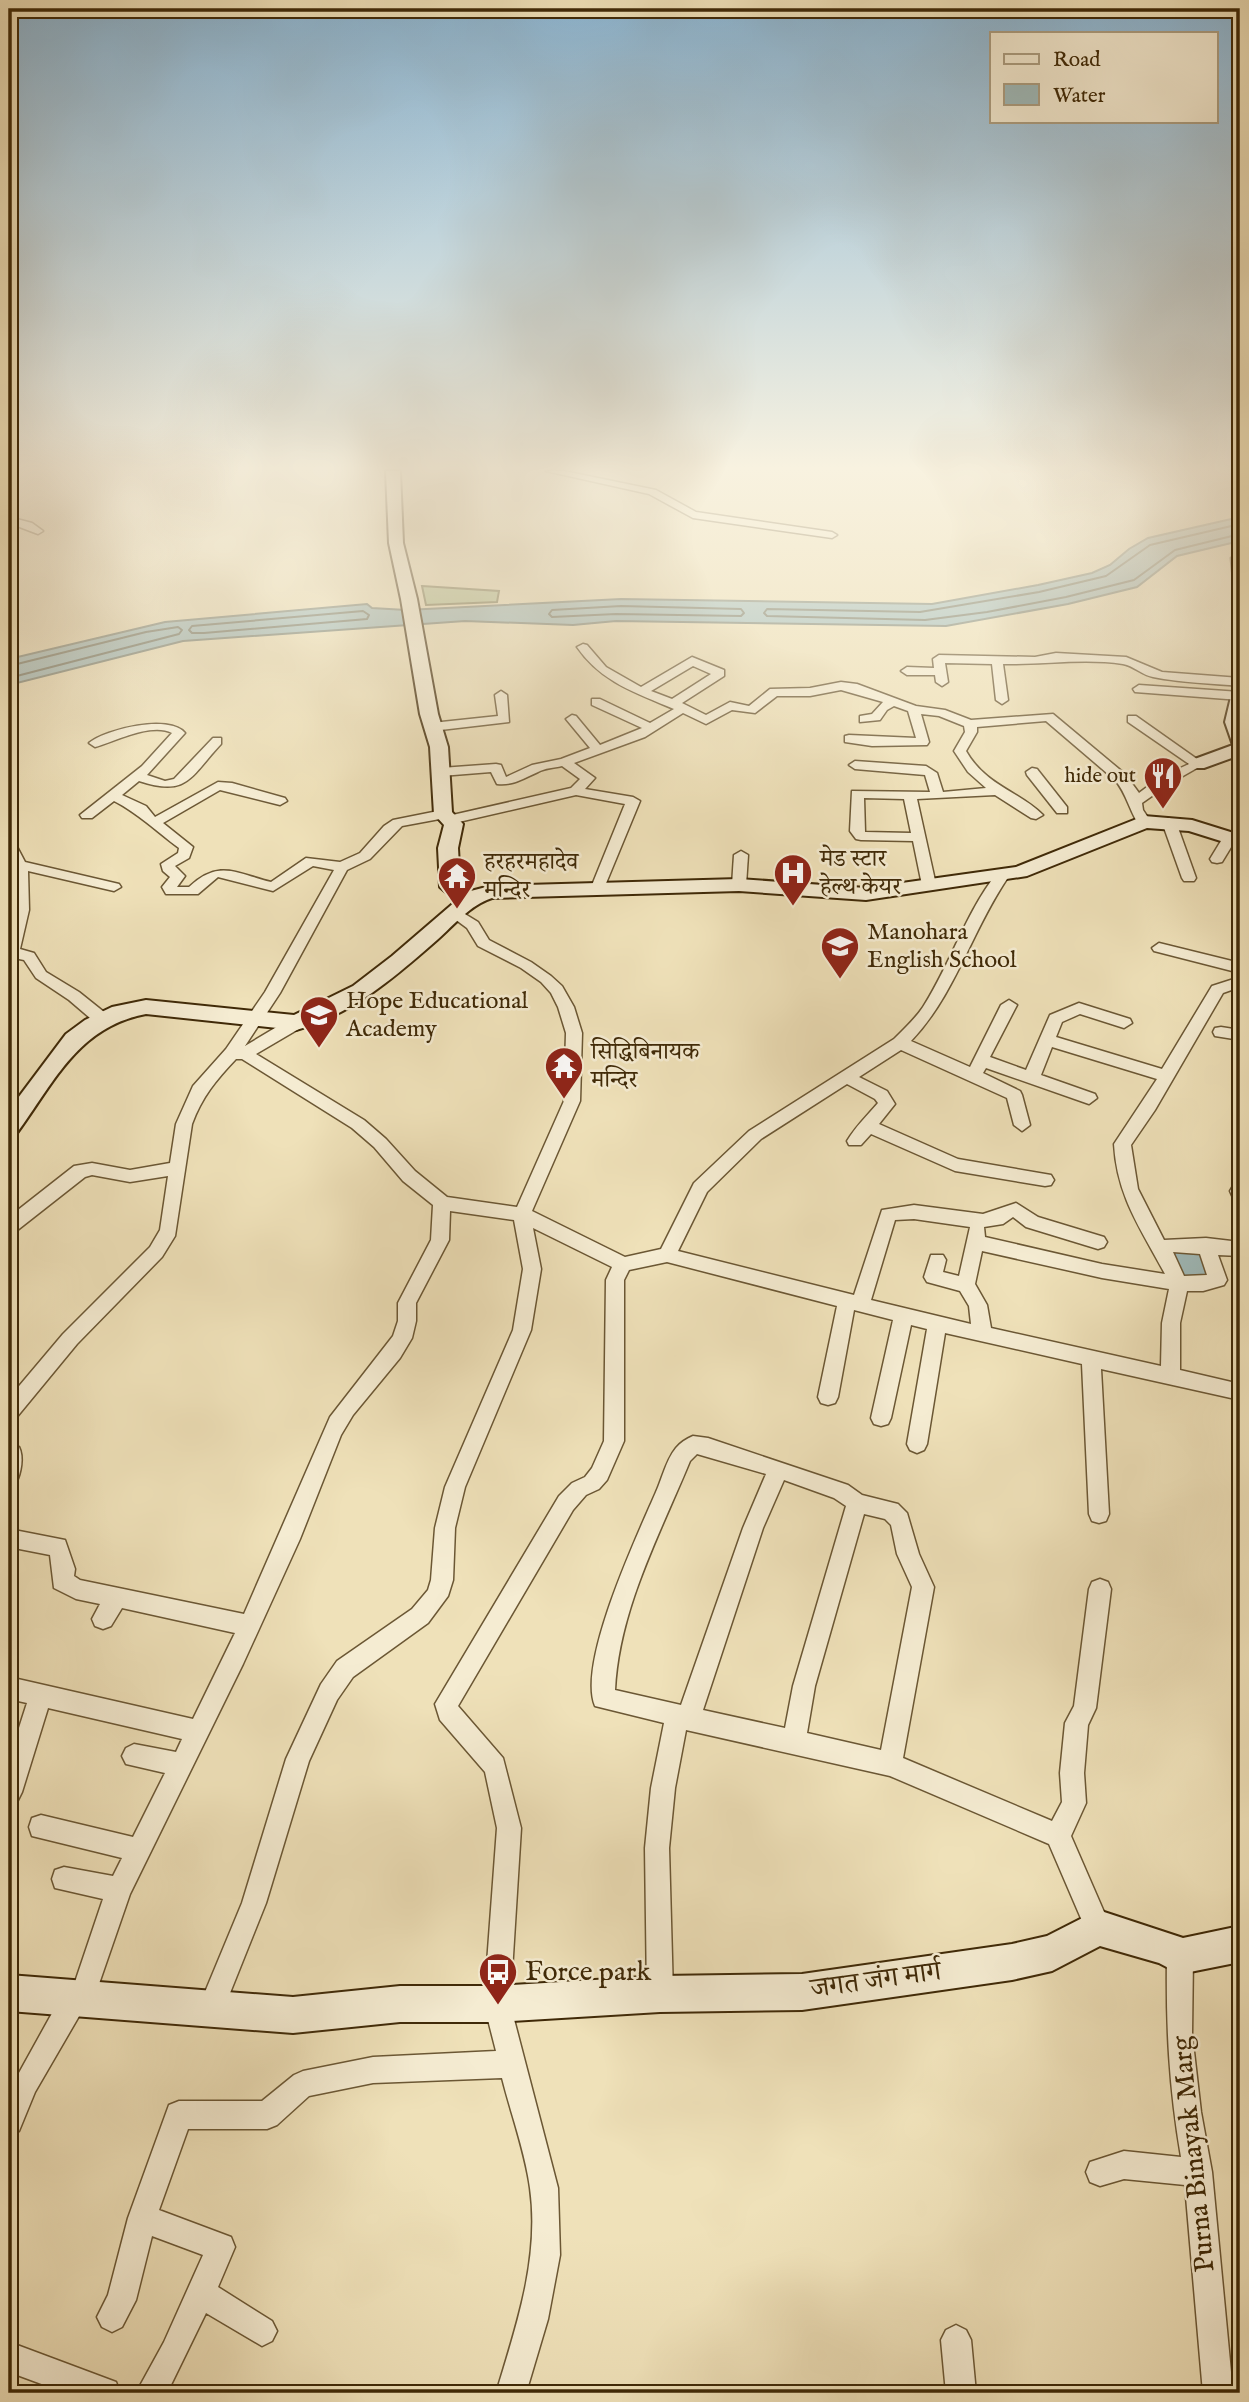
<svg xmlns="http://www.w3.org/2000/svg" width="1249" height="2402" font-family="'IM FELL English','Noto Serif Devanagari',serif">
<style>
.green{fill:#b6c391;stroke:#7a764c;stroke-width:2}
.water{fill:#9fbbbb;stroke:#798173;stroke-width:2}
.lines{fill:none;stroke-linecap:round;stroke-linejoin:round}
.shore{stroke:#6f7261;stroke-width:2}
.street-casing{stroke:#6b5734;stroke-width:3}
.secondary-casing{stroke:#3f2907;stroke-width:4}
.street{fill:#f5ecd2;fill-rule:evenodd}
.secondary{fill:#f5ecd2;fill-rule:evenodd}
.labels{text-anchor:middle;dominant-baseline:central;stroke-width:5;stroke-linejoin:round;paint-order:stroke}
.far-poi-label{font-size:21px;fill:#3f2907;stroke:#f5ecd2;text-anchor:end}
.poi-label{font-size:24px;fill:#3f2907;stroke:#f5ecd2;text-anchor:start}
.near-poi-label{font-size:28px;fill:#3f2907;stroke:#f5ecd2;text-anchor:start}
.near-street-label{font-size:28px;fill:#3f2907;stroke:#f5ecd2}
</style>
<rect width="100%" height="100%" fill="#efe1b9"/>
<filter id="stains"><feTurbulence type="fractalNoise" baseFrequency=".00286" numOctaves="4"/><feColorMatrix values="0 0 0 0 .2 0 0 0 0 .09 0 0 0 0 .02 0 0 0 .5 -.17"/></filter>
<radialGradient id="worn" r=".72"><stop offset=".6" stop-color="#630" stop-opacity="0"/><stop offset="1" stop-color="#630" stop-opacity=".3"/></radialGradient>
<polygon class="green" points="422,586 499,591 497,602 426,605"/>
<g class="water">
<polygon points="1240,517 1240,541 1177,556 1137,587 1068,604 946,626 616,621 573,625 465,621 183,641 9,685 9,659 165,622 367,604 372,608 406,610 621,599 932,604 1038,585 1092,573 1110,565 1129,549 1148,538"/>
<polygon points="1170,1251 1204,1252 1214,1277 1184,1281"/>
</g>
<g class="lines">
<g class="shore">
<polyline points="1240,524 1150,545 1106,576 1039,592 920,612 767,609 764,613 767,616 925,620 987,612 1066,597 1134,580 1175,550 1240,534"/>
<polygon points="621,606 741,609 744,613 741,616 616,614 552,617 549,614 552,610"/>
<polygon points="363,611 369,615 367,619 204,633 192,633 189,630 192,626"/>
<polyline points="9,666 146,632 178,627 182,630 179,634 9,678"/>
</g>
<g class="street-casing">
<g id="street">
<polygon points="546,471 564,471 656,490 696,512 832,532 837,535 832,538 693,518 649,494"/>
<polygon points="9,517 32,523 43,531 38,534 9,523"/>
<polygon points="1240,555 1240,592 1234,589 1231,558"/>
<path d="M583,644L587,645L606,667L641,687L692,657L724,670V676L682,703L706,715L730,702L749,706L770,689L810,688L841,682L857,684L916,706L945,710L971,720L1053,714L1125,774L1139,793L1159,778L1189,764L1128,722V716H1136L1204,764L1169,784L1142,803L1143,810L1151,822L1144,826L1139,825C1129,810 1127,794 1115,780L1046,721L977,727V732L966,751C986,786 1019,791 1043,815L1036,819L1031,818L995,795L917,799L936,885L929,889L922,885L913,841L861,840L856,839L850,831L852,791L930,792L925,775L855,769L849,765L855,761L926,766L937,773L943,792L986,788L968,772L954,751L965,732L964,726L939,716L921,714L929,742L927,745L872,746L845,742V736L849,735L916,738L908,711L894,706L887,710L880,720L860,722V716L872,714L883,702L841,690L810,696H777L755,713L732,710L706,724L683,713L645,737L574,763L595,778L585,789L633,797L640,801L602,893H592L590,890L625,804L576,795L450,824L445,823V818L402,826L370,859L347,870L280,993L245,1046L290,1019H302L304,1023L302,1027L256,1054L364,1120L386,1139L415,1171L447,1197L517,1207L564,1101L566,1033L558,1007L551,993L541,982L521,968L478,946L467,928L448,914L450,911H460L478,922L489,940L531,962L551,976L562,986L574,1007L582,1033L580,1101L532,1211L625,1257L661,1249L694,1183L749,1131L894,1039C904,1029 915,1019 923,1007C951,963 965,914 997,873H1007L1009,876C972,929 956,994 911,1041L970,1067L1001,1005L1009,1000L1017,1005L990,1057L1026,1070L1050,1015L1079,1003L1130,1019L1132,1023L1124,1028L1080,1014L1062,1022L1056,1037L1162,1069L1212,986L1240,977V987L1223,993L1155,1110L1131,1145L1138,1189L1164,1240L1206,1238L1240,1242V1256L1218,1255L1227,1280L1224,1285L1203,1291H1187L1180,1323V1370L1240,1384V1400L1101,1369L1109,1514L1106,1521L1099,1523L1092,1521L1089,1514L1082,1364L945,1333L927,1444L924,1450L917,1453L910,1450L907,1444L927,1329L911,1325L891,1418L888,1424L881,1426L874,1424L871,1418L893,1320L854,1310L838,1397L835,1403L828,1405L821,1403L818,1397L837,1306L667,1262L629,1270L624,1280V1441L607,1480L599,1489L586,1495L573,1510L458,1706L503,1758L521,1828L510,2004L558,2188L560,2255L548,2319L526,2393H496C516,2327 540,2258 530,2188C525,2151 511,2114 502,2078L373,2083L309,2096L277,2125L267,2129H188L159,2210L231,2237L235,2247L218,2287L272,2321L277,2331L272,2341L262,2346L206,2313L167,2393H136L164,2342L203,2255L152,2236L136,2300L122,2327L112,2332L102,2327L97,2317L108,2295L128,2218L169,2105L179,2101H262L294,2075L303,2071L373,2057L496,2051L484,2004L497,1828L485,1772L440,1720L435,1704L559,1496L572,1483L585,1477L592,1468L604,1441L606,1280L612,1267L533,1228L541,1269L531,1330L465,1487L455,1528L453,1580L448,1596L428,1623L353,1677L337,1700L309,1761L266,1903L220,2018L211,2022L202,2018L198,2009L242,1903L286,1759L321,1684L337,1661L412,1609L428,1590L431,1580L435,1528L445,1487L513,1330L523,1269L514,1220L450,1211L449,1240L416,1303V1321L412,1338L400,1358L353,1415L341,1435L300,1539L243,1664L130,1894L91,2007L82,2011L35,2092L19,2131L9,2135V2091L66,1988L74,1985L103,1899L55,1888L52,1879L55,1870L64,1867L113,1876L122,1858L32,1836L29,1827L32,1818L41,1815L133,1837L165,1773L126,1764L122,1756L126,1748L134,1744L176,1752L182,1739L48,1708L22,1792L18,1800L10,1804L9,1759L27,1703L9,1699V1677L193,1719L235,1633L122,1608L111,1626L103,1629L95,1626L92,1619L100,1604L76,1599L54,1588L50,1555L9,1547V1529L65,1540L75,1569L74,1576L80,1580L244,1614L330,1417L393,1336L398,1321V1303L431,1240L433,1205L403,1181L374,1147L352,1128L242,1059H236C216,1080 202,1097 192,1124L175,1236L162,1257L77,1344L16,1418L9,1420V1398L63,1334L150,1247L160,1230L168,1176L130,1182L92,1175L85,1177L15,1232L9,1234V1217L74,1166L92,1163L130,1170L170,1163L176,1124L193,1086L226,1049L265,992L334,870L313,866L273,891L218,877L198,894H166L162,887L170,877L163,871L161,864L178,853L179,848C157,832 138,813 114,801L92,818H82L80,815L142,766L172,733C152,722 116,741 95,747L89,743C106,729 169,714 185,733L147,775L165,781L174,779L213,738H221V744C190,777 188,797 139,781L122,795L146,806L155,817L218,782L232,783L285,798L287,801L280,805L220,790L163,823L193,847L189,858L175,866L185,876L177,887H189C219,859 235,873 271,882L306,858L340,862L360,853L384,826L393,820L443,810L448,811V816L571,788L580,779L562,766C554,768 545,768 538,772C524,778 513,786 497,784L491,772L441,776L435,772L441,768L496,764L501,765L506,777L532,765L561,759L590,748L566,719L572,715L576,716L600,745L642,728L592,705V699H600L650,723L674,709C636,693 601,682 577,647ZM693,666L711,674L672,699L651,691ZM864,798L904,799L911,833L865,832ZM1052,1047L1157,1079L1114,1144C1117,1197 1141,1229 1165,1274L1102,1264L985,1237L984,1227L1003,1224L1013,1217L1026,1227L1098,1249L1104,1247L1107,1242L1104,1237L1038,1217L1016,1203L983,1214L914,1205L882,1210L854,1295L678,1251L707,1192L761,1139L847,1084L875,1099L878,1103C866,1117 856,1126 847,1141L849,1145H861L871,1134L955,1171L1045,1186L1051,1185L1054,1180L1051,1175L958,1159L879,1124L895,1104L887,1091L859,1077L901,1050L1007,1098L1014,1125L1022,1131L1030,1125L1022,1095L1020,1091L983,1073L986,1068L1089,1104L1097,1098L1095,1094L1041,1075ZM914,1219L970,1227L959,1276L943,1272L946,1260L943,1255H931L924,1277L927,1282L960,1291L969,1306L971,1324L871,1300L895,1220ZM982,1251L1102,1278L1169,1289L1162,1323L1161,1366L991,1328L987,1305L975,1284ZM1173,1252L1200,1254L1207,1275L1184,1276Z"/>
<path d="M1056,653L1126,657L1162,672L1240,678V686C1211,683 1182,683 1153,677C1142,675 1134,666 1123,664C1083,658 1043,665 1003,664L1008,700L1002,704L996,700L992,664L945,663L948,682L942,686L936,682L935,675H907L901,671L907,667L934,668L933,659L939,655L1035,657Z"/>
<polygon points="1139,685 1240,692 1240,700 1135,692 1133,689"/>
<polygon points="501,691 507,695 509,722 432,731 426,727 432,723 498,716 495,695"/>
<polygon points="1032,768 1037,769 1067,807 1067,813 1057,813 1027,775 1026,772"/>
<polygon points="1169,818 1176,822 1196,878 1194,881 1184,881 1182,878 1162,822"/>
<polygon points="1229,835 1236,839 1222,862 1217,863 1212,862 1210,859 1224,836"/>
<path d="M9,840L14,841L25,862L119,884L121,887L114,891L28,871L29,910L20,949L34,953L46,972L79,992L109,1016L111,1020L109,1024H97L69,1000L36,978L24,960L9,957C9,936 16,916 16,895C17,876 8,859 9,840Z"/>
<polygon points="741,851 748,855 746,885 739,889 732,885 734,855"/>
<polygon points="1159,943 1240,963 1240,973 1154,951 1152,948"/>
<polygon points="1221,1027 1240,1030 1240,1040 1215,1036 1213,1032 1215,1028"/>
<polygon points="1239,1184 1240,1185 1240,1202 1234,1200 1230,1191 1233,1186"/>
<path d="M693,1436L708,1438L848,1485L862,1495L898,1504L907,1513L919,1554L934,1587L903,1758L1052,1821L1062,1802L1060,1773L1065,1723L1074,1706L1089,1589L1092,1582L1100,1579L1108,1582L1111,1589L1096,1708L1088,1725L1084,1773L1086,1803L1071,1836L1111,1928L1107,1937L1098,1941L1089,1937L1049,1844L890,1776L686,1730L675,1788L669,1848L673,1994L669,2003L660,2007L651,2003L647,1994L645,1848L651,1788L664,1723L595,1706C577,1663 637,1536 656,1492C662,1479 666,1460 676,1448C680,1443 686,1439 693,1436ZM697,1454L766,1474L743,1528L681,1705L615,1690C619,1609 660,1534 690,1461ZM784,1480L834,1498L846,1506L793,1686L785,1728L703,1710L763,1528ZM864,1514L885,1519L891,1525L897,1554L912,1587L881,1750L807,1733L815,1686Z"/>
<path d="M9,1442L19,1447C24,1457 21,1473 16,1483L9,1486Z"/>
<path d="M1180,1943L1189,1947L1193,1956L1192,2034L1201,2112L1212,2172L1233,2393H1203L1185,2185L1124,2179L1100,2186L1090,2182L1086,2172L1090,2162L1124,2151L1181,2157C1169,2087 1166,2026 1167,1956L1171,1947Z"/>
<polygon points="956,2325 966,2330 971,2340 976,2393 946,2393 941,2340 946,2330"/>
<polygon points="9,2342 116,2382 120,2393 66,2393 9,2372"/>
</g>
</g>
<g class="secondary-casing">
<g id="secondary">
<path d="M386,471H400L403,543L417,599L438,714L448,747L452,812L463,824L458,848L460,885L467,892L490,886L739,879L866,888L1016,867L1144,816L1192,820L1240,835V847L1189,831L1147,828L1027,876L866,900L739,891L492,898C470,905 454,925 437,940C395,977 351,1015 296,1030L146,1014C78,1027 55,1081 17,1133L9,1135V1110L66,1034L85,1020L112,1007L146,1000L294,1015L353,986L392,956L456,901L440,887L438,848L444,825L434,814L430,747L420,714L401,599L389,543Z"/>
<polygon points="1240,692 1240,755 1204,768 1192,768 1189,764 1192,760 1233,745 1225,722 1231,697"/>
<polygon points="1098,1910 1183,1938 1240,1926 1240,1962 1180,1974 1159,1963 1100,1946 1052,1971 1012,1980 802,2010 660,2012 497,2022 400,2022 293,2033 9,2011 9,1975 293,1997 400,1986 497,1986 660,1976 802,1974 1012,1944 1047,1936"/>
</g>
</g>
<use href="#street" class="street"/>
<use href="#secondary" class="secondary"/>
</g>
<linearGradient id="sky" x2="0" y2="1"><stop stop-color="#8bb7d6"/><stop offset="0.58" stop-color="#f8f2e0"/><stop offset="1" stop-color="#f8f2e0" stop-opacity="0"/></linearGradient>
<rect width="1249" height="807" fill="url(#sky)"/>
<defs>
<g id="restaurant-pin" transform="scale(2.0125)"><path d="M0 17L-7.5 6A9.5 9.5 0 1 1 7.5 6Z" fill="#8f2418" stroke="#f5ecd2"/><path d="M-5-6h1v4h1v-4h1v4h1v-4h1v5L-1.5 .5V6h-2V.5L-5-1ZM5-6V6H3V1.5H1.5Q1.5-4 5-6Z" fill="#fff"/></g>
<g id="hospital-pin" transform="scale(2.0125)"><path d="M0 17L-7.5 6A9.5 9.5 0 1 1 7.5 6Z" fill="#8f2418" stroke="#f5ecd2"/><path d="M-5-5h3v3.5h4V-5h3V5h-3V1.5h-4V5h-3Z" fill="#fff"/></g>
<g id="temple-pin" transform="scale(2.0125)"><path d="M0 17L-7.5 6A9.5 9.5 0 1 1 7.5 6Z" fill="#8f2418" stroke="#f5ecd2"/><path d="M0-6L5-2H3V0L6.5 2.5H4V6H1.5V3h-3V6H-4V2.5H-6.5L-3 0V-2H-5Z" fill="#fff"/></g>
<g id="school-pin" transform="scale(2.0125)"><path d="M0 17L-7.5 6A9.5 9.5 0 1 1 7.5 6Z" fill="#8f2418" stroke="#f5ecd2"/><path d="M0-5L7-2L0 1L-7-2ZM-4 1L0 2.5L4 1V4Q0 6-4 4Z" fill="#fff"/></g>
<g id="bus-pin" transform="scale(2.0125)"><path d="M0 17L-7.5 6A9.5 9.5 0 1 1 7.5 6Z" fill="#8f2418" stroke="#f5ecd2"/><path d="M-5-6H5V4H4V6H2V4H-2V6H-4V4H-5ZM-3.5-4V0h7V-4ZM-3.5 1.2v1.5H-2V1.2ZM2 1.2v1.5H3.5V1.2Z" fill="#fff"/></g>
</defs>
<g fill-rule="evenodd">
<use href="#restaurant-pin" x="1163" y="776"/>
<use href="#hospital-pin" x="793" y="873"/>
<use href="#temple-pin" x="457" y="876"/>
<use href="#school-pin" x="840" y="946"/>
<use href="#school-pin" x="319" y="1015"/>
<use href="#temple-pin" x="564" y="1066"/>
<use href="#bus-pin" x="498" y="1972"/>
</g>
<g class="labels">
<g class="far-poi-label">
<text x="1136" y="776">hide out</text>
</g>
<g class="poi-label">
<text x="820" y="859">मेड स्टार<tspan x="820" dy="28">हेल्थ केयर</tspan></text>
<text x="484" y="862">हरहरमहादेव<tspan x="484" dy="28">मन्दिर</tspan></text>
<text x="867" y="932">Manohara<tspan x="867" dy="28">English School</tspan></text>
<text x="346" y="1001">Hope Educational<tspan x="346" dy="28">Academy</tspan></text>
<text x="591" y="1052">सिद्धिबिनायक<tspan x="591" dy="28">मन्दिर</tspan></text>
</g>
<g class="near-poi-label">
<text x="525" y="1972">Force park</text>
</g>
<g class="near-street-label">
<text transform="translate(876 1981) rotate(-8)">जगत जंग मार्ग</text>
<text transform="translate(1194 2154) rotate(-96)">Purna Binayak Marg</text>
</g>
</g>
<rect width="1249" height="2402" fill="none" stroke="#efe1b9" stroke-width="35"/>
<rect x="10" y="10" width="1228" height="2381" fill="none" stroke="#3f2907" stroke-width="3.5"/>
<rect x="18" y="18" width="1214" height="2367" fill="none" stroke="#3f2907" stroke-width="2"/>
<rect x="990" y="32" width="228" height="91" fill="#f5ecd2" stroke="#ac9e81" stroke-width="2"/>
<rect x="1004" y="54" width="35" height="10" fill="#f5ecd2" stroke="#ac9e81" stroke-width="2"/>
<text x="1053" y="66" font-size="21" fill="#3f2907">Road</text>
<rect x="1004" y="84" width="35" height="21" fill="#9fbbbb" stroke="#ac9e81" stroke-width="2"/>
<text x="1053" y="102" font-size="21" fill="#3f2907">Water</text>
<rect width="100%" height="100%" filter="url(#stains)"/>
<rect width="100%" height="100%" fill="url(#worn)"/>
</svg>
